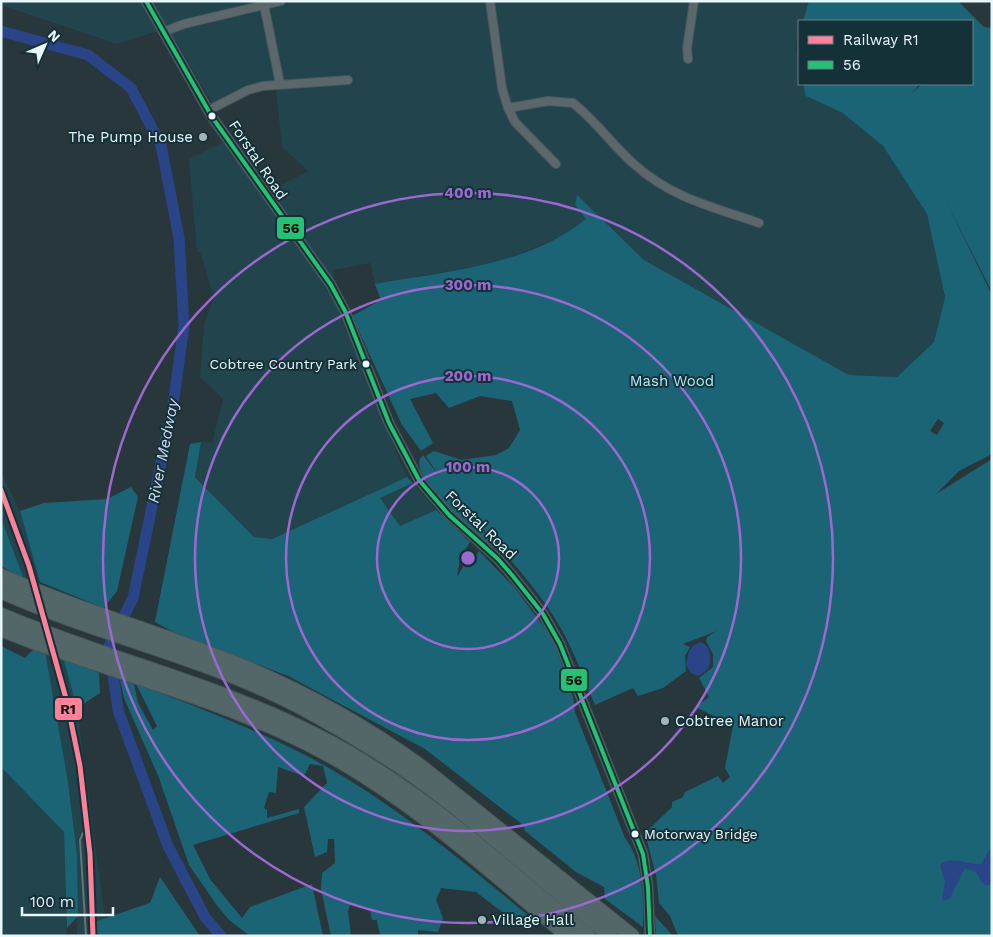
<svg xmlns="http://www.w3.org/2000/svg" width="993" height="937" font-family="'Work Sans',sans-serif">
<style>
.built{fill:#21444d;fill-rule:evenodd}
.green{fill:#1a6476;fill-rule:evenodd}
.water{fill:#2a4587}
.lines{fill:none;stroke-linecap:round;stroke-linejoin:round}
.river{stroke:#2a4587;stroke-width:11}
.minor-casing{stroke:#485659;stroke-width:10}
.tertiary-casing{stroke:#485659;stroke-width:11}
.motorway-casing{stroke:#485659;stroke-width:16}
.minor{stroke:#5c676b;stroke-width:8}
.tertiary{stroke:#5c676b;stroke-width:9}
.motorway{stroke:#536769;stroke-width:14}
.rail{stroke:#687376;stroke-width:2}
.bus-1-casing{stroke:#153138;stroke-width:8}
.bus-1{stroke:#26c172;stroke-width:4}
.rail-1-casing{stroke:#153138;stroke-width:9}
.rail-1{stroke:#ff8098;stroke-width:5}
.ring{fill:none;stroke:#9b69d1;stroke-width:2.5}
.bus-dot{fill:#e7f7fc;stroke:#153138;stroke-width:2}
.poi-dot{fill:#a4b4b8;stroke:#153138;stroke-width:2}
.labels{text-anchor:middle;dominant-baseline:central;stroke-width:4;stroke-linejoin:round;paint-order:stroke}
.bus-label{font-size:14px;fill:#e7f7fc;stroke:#153138;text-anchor:end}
.poi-label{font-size:15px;fill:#e7f7fc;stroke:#153138;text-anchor:start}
.street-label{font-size:15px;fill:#e7f7fc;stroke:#153138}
.park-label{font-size:15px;fill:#b1ebfb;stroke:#153138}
.water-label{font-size:16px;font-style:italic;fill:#d1dbf1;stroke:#153138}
.centre{fill:#9b69d1;stroke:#153138;stroke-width:2.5}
.ring-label{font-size:15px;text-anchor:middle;font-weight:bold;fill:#9b69d1;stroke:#153138;stroke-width:4;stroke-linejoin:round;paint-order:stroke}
.line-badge{stroke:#153138;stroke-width:2}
.pale-badge-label{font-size:14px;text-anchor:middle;font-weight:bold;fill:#111}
</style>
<rect width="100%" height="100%" fill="#28373b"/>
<g class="built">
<path d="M1,1H809L803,21H799L796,49L799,51V84H831L883,146L927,214L945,297L934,342L897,377L849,375L644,260L577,196L575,205L587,219L569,233L501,262L375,284L370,263L333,270L341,317L407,477L272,539L254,537L195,476L201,442L212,443L223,399L200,377L204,324L214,298L200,252L197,253L189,159L223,142L268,192L308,171L282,147L275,82L248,84L212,103L168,28L117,44L1,5ZM287,218L321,262L320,263L314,266L275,220Z"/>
<polygon points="1,472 20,511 40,582 24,579 1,518"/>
<polygon points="413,483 436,510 400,526 380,498"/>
<polygon points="35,648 63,658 77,708 105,918 104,936 77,936 77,854 68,782"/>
<polygon points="1,767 64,832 67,928 66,936 1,936"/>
</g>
<g class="green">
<path d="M809,1H958L984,27L992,28V292L946,201L992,295V454L959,471L936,494L992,459V936H678L670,916L659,903L656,875L645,833L672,807V802L683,797L685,792L718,776L723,783L730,777L725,768L733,726L696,707L709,697L699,678L713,667V654L706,641L707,637L717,631L683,644L690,647L685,656L686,671L663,688L638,696L633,688L595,705C582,675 571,642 552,614C532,583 506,555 481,527L495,550C482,538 401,473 423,455L439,476L426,456L434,451L462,460L496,455L509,448L520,430L512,401L480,396L449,408L436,393L410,399L433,443L421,451L402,425L352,316L381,300L375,284C446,271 528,266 586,219L575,205L577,195L644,260L849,375L897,377L934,342L945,297L927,214L883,146L843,113L806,96L803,84H920L911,94L922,84H972V21H803ZM938,419L944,423L937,435L930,431Z"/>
<path d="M201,442L195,477L254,537L272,539L407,477L413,483L380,498L400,526L436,510L470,542L460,558L457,577L464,565L467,566L479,551L514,587L553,639L573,697L575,712L625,838C643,861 644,899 643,927L605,899L604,887L576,872L525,831L523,825L425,749L288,676L173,632L155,622L190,444Z"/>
<polygon points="131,487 138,497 117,591 104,608 40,582 20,511 44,503 107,499"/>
<polygon points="1,518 24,579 1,566"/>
<polygon points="1,646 25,658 35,648 45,651 68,782 77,854 78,916 67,928 64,832 1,767"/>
<polygon points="63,658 99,673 100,693 77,708"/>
<path d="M120,680L134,684L138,703L153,730L157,726L136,684C190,704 245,725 297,751C386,795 464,863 540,925L523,928L476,892L441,888L436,900L443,918L438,932L418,930V936H380L377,920H372L370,910L350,905L348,911L351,936H331L321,889L322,873L335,863L334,839H328L327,852L315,857L304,807L327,783L323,766L310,764L304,776L278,767L276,793L269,792L264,808L267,810V818L299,809V813L193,845L210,879L242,918L250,907L312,884L323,936H250L229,920L216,904L189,865L159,778L124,698Z"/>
<polygon points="160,877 200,936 96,936 97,921 150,903"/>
<polygon points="655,916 673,936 656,936"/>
</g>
<g class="water">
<path d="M701,642L707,646C713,660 712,670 698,676L691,673L686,665L689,651L694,645Z"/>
<path d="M992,846L991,884L989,886C980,885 980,878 976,872L965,868L950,898L943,901L942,897L945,882L940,866L942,863C956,856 968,865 981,864Z"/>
</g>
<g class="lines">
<polyline class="river" points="1,31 88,55 131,88 161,145 179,238 184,326 173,405 133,598 109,646 118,710 168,846 205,917 221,936"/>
<g class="minor-casing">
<g id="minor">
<path d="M490,1L502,88L508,108L548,101L573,103C596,121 613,146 635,165C672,198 713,207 759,223"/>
<polyline points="264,5 280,84"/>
<polyline points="163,32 184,24 281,1"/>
<polyline points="688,59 687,48 694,1"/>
<polyline points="508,108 515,122 556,164"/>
<polyline points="209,110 248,90 263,86 348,80"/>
</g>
</g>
<g class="tertiary-casing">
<polyline id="tertiary" points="146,1 212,117 331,285 345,311 389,423 419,480 449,515 498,559 512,575 543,614 560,644 643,854 648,887 650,936"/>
</g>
<g class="motorway-casing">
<g id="motorway">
<path d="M1,576C81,612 165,634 246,668C308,694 366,727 420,766L632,936"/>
<path d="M1,591C98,635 203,656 297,705C347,732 397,761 441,796C499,841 554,890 610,936"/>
<path d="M1,615C104,659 215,684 315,735C416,785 501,865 588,936"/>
<path d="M1,629L34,642C129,676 235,704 324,752C411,799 492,872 568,936"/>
</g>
</g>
<use href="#minor" class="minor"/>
<use href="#tertiary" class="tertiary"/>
<use href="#motorway" class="motorway"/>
<polyline class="rail" points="83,833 80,840 86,936"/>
<g class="bus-1-casing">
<polyline id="bus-1" points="146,1 212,117 331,285 345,311 389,423 419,480 449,515 498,559 512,575 543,614 560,644 643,854 648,887 650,936"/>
</g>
<use href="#bus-1" class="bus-1"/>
<g class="rail-1-casing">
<polyline id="rail-1" points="1,490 29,566 67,702 80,766 90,854 93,936"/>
</g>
<use href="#rail-1" class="rail-1"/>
</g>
<g class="ring">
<circle cx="468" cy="558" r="91"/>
<circle cx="468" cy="558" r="182"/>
<circle cx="468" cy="558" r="273"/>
<circle cx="468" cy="558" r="365"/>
</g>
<g class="bus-dot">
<circle cx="212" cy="116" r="4.5"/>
<circle cx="366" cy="364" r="4.5"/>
<circle cx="635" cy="834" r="4.5"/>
</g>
<g class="poi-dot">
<circle cx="203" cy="137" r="5"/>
<circle cx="665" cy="721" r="5"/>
<circle cx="482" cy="920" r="5"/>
</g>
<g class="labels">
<g class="bus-label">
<text x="357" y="364">Cobtree Country Park</text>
<text x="644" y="834" text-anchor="start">Motorway Bridge</text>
</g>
<g class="poi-label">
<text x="193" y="137" text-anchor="end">The Pump House</text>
<text x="675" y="721">Cobtree Manor</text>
<text x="492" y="920">Village Hall</text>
</g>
<g class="street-label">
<text transform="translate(258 160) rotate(56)">Forstal Road</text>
<text transform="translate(481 525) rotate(44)">Forstal Road</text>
</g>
<g class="park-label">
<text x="672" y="381">Mash Wood</text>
</g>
<g class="water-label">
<text transform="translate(163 451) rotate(-79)">River Medway</text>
</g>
</g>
<circle cx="468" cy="558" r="8" class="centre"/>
<g class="ring-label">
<text x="468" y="198">400 m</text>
<text x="468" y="290">300 m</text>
<text x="468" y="381">200 m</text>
<text x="468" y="472">100 m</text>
</g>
<g class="line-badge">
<rect x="276" y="216" width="29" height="24" rx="5" fill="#26c172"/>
<rect x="560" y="668" width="28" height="24" rx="5" fill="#26c172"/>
<rect x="54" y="697" width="29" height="24" rx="5" fill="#ff8098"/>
</g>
<g class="pale-badge-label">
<text x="291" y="233">56</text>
<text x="574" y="685">56</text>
<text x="68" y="714">R1</text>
</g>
<rect width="993" height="937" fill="none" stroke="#e7f7fc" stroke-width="5"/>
<rect x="798" y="20" width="175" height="65" fill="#153138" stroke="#698086"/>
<rect x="808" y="36" width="25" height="8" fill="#ff8098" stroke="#698086"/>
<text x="843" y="45" font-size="15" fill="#e7f7fc">Railway R1</text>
<rect x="808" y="61" width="25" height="8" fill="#26c172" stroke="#698086"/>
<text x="843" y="70" font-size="15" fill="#e7f7fc">56</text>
<g transform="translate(45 45) rotate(45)" stroke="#153138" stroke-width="4" paint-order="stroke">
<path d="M0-4L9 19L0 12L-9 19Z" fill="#e7f7fc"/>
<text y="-8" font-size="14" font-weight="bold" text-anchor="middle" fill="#e7f7fc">N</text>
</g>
<path d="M22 907v8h91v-8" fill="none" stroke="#e7f7fc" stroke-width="2.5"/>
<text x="30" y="907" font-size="15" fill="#e7f7fc" stroke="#153138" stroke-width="4" paint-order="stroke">100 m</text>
</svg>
